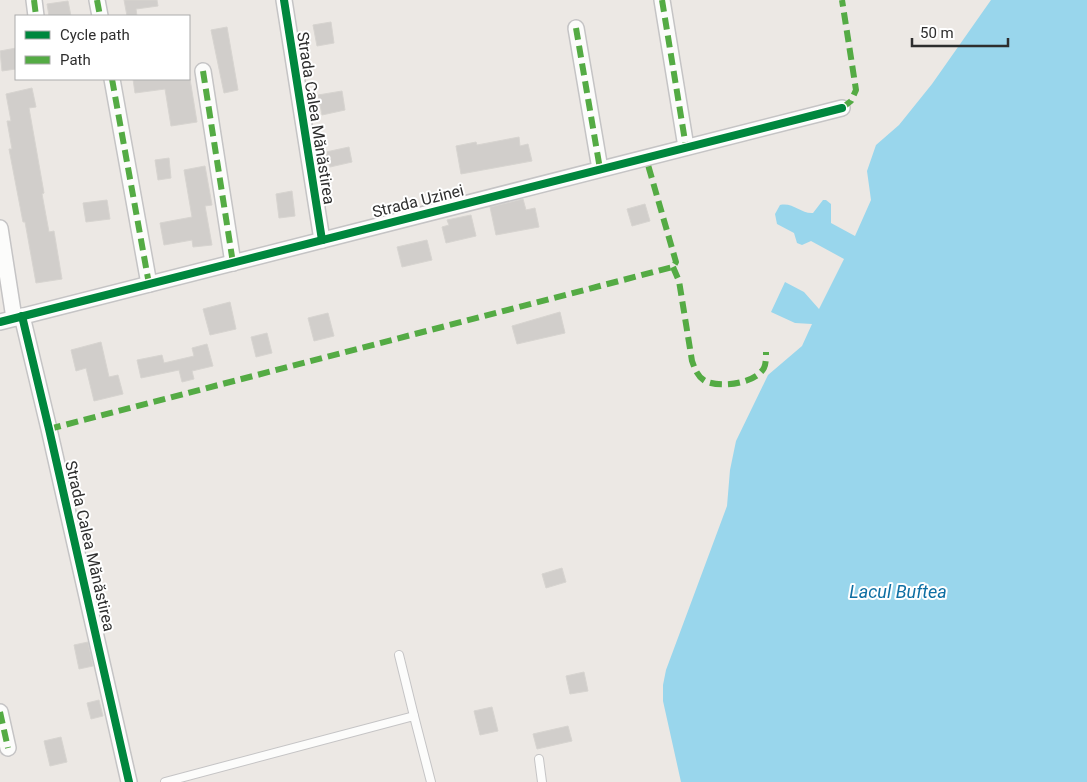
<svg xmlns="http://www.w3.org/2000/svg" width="1087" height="782" font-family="Roboto,sans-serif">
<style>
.water{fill:#99d6ec}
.building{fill:#d1cecb;stroke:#d7d4d0}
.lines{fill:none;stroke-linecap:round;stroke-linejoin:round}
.lane-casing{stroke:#c5c4c5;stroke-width:10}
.street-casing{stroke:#c5c4c5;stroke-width:18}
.lane{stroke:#fcfcfb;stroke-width:8}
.street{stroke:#fcfcfb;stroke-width:15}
.quiet{stroke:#54ab44;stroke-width:6;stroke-dasharray:12 6;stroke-linecap:butt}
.cycleway-casing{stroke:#fff;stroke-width:11}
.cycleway{stroke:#00873e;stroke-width:8}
.labels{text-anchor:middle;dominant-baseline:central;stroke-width:4;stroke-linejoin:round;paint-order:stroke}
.street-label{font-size:16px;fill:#2e2e2e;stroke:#fff}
.water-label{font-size:18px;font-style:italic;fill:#0d6fa3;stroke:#fff}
</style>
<rect width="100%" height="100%" fill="#ece8e4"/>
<path class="water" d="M991,0H1087V782H681L663,701V685L666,670L727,506L730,470L736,441L768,375L802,346L812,324L795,323L771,312L785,282L804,292L819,309L844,259L811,241L802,245L797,243L794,233L777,224L775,214L780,205C793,202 801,214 813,213L823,200H826L831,204V223L855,236L871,200L867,171L876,145L899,125L932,84Z"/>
<g class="building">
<polygon points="124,0 157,0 158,6 136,9 137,16 127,16"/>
<polygon points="68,1 71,16 49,16 47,4"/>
<polygon points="331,22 334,43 317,46 313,25"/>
<polygon points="227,27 238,90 224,93 211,30"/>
<polygon points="16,48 16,69 2,71 0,51"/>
<polygon points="133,79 190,79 197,122 171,126 165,89 135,93"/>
<polygon points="32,88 36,107 29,108 44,193 42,194 49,232 54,231 62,279 36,283 25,222 23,222 9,149 12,149 7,121 11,121 6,94"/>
<polygon points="342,91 345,110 322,115 318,95"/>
<polygon points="519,137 520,146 528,144 532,161 461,174 456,146 476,142 477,145"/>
<polygon points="349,147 352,162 330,167 326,152"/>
<polygon points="169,158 171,178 158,180 155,160"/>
<polygon points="205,166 212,205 205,206 212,245 193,247 192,240 164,245 160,223 192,217 184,170"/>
<polygon points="292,191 295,216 279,218 276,194"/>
<polygon points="523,199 526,210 535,208 539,227 496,235 490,207"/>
<polygon points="107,200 110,219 86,222 83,203"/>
<polygon points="645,204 650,221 632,226 627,209"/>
<polygon points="471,215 476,236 446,243 442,227 449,225 447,220"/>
<polygon points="427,240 432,260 402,267 397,247"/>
<polygon points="230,302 236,329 210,335 203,309"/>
<polygon points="560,312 565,333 517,344 512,326"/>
<polygon points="328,313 334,336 314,341 308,318"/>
<polygon points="267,333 272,353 256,357 251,337"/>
<polygon points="101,342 109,377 118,375 123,394 94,401 86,368 76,371 71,350"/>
<polygon points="207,344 213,366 192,371 194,379 182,382 179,370 141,378 137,360 162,355 164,363 194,356 192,348"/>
<polygon points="562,568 566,582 546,588 542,574"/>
<polygon points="88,642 93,666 79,669 74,645"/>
<polygon points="584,672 588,691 570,694 566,676"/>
<polygon points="99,700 103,716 91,719 87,703"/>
<polygon points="492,707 498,731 480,735 474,711"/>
<polygon points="568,726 572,741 537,749 533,734"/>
<polygon points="61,737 67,762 50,766 44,741"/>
</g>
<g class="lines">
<g class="lane-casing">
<g id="lane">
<polyline points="399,655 414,716"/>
<polyline points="539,759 542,782"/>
<polyline points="165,782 414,716 431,782"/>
</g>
</g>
<g class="street-casing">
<g id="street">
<polyline points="34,0 36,16"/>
<polyline points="97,0 100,16"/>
<polyline points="284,0 322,240"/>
<polyline points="662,0 686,147"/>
<polyline points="576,28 600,169"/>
<polyline points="203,71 233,263"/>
<polyline points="112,79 149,284"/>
<polyline points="0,228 14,318"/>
<polyline points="22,316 49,429 129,782"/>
<polyline points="0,322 842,108"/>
<polyline points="0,712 8,748"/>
</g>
</g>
<use href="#lane" class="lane"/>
<use href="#street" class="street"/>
<g class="quiet">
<polyline points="34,0 36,16"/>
<polyline points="97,0 100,16"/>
<polyline points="662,0 686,147"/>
<polyline points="576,28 600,169"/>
<polyline points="203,71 233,263"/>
<polyline points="112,79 149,284"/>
<polyline points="842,108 851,101 856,90 842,0"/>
<path d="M673,267L679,281L692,361C695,369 697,376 705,381C720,388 755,384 764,368C766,364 766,357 766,352"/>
<polyline points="49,429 673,267 676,262 646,158"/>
<polyline points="0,712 8,748"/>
</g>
<g class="cycleway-casing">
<g id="cycleway">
<polyline points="284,0 322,240"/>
<polyline points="22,316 49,429 129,782"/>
<polyline points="0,322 842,108"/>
</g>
</g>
<use href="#cycleway" class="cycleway"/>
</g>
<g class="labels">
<g class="street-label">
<text transform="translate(316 118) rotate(81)">Strada Calea Mănăstirea</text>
<text transform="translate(418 201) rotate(-14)">Strada Uzinei</text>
<text transform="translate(90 546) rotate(77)">Strada Calea Mănăstirea</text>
</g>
<g class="water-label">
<text x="898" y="591">Lacul Buftea</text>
</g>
</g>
<rect x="15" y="15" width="175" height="65" fill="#ffffff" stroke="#ababab"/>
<rect x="25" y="31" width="25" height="8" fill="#00873e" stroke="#ababab"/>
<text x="60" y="40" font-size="15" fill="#2e2e2e">Cycle path</text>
<rect x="25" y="56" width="25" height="8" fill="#54ab44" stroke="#ababab"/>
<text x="60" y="65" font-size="15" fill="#2e2e2e">Path</text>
<path d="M912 38v8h96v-8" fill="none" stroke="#2e2e2e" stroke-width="2.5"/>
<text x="920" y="38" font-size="15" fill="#2e2e2e" stroke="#ffffff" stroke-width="4" paint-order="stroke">50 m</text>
</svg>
